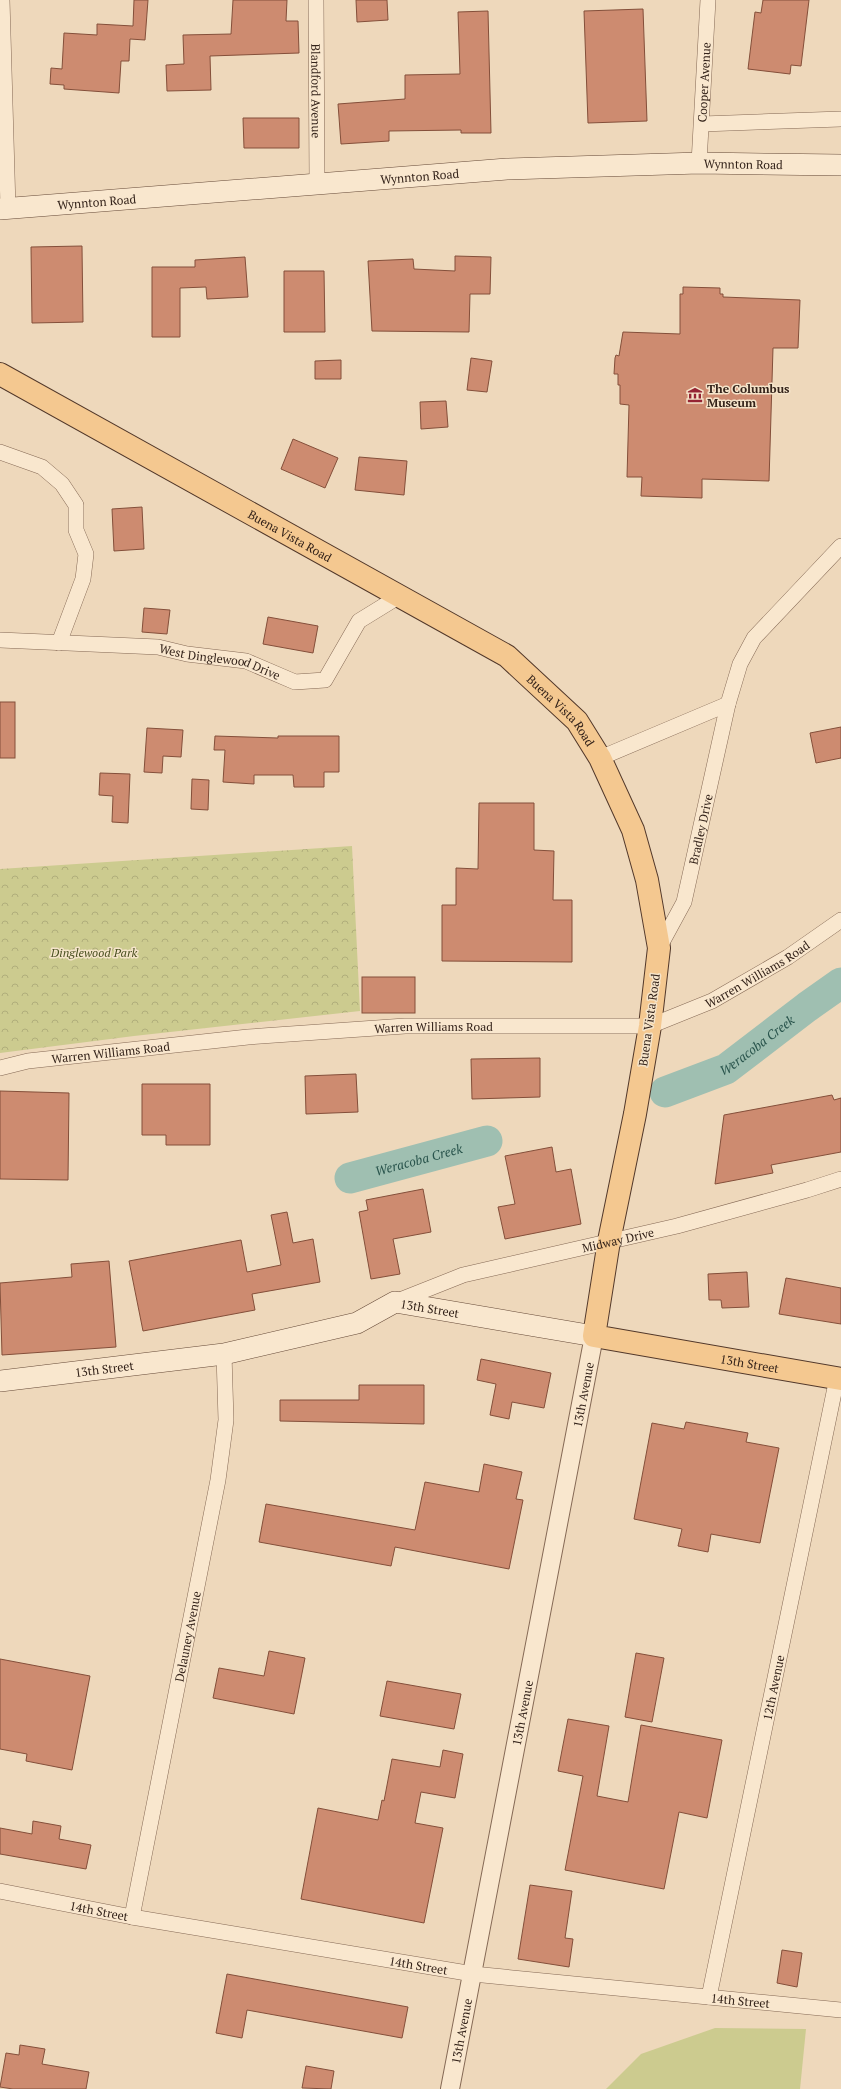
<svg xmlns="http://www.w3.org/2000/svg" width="841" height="2089" font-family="'PT Serif',serif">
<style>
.green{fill:#cccb8f}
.forest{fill:url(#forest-crowns)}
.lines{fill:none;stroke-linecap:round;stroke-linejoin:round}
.river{stroke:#9fbfb1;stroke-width:31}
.building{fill:#cd8b70;stroke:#844f3a}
.minor-casing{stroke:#856955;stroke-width:16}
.tertiary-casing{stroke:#856955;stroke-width:20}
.secondary-casing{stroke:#664a38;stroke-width:22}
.primary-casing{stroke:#52382a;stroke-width:24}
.minor{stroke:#f9e7ce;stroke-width:15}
.tertiary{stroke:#f9e7ce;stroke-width:18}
.secondary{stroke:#f9e7ce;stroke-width:21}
.primary{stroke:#f4c890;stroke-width:22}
.labels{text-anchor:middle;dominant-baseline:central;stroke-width:3;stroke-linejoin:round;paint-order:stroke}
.street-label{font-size:12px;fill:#34231a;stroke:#f5e4ca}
.poi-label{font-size:12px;font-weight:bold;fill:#34231a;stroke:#f5e4ca;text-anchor:start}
.park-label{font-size:12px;font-style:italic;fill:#4a5020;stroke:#f5e4ca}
.water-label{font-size:13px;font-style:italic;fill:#29544c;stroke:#f5e4ca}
</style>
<defs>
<pattern id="forest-crowns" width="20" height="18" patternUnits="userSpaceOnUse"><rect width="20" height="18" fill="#cccb8f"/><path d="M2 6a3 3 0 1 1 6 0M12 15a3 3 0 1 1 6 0" fill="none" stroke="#b0ae7b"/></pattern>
</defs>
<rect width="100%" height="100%" fill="#eed8bb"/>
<polygon class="green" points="715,2028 806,2029 800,2089 606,2089 641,2054"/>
<polygon class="forest" points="352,846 360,1011 134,1036 0,1053 0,869"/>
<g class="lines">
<g class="river">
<path id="s1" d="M665,1092L726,1069L807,1007L841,983"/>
<path id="s2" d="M350,1178L487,1141"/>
</g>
</g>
<g class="building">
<polygon points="134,0 148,0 145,40 130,39 129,61 121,61 119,93 64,89 64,85 50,84 51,68 62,69 64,33 97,35 97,24 133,26"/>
<polygon points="233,0 287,0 286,21 298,21 299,53 210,56 211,90 167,91 166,65 184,64 183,35 231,34"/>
<polygon points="356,0 387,0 388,20 357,22"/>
<polygon points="763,0 809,0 801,66 791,65 790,74 748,69 755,12 761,13"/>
<polygon points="643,9 647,121 588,123 584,11"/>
<polygon points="488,11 491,133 461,133 461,130 389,131 389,141 341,144 338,104 405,99 405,75 460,74 458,12"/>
<polygon points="243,118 299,118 299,148 244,148"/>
<polygon points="82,246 83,322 32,323 31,247"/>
<polygon points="455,256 491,257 490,294 470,294 469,332 372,331 368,261 413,259 414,269 455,271"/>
<polygon points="245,257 248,297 207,299 206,287 180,288 180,337 152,337 152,267 195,267 195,260"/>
<polygon points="284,271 324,271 325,332 284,332"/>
<polygon points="683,287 720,288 720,294 723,294 723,297 800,300 798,348 773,348 769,481 702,479 702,498 641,496 642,477 627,477 629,405 620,404 620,385 618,385 618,374 614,374 615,358 616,355 619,356 623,332 680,334 680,294 683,294"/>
<polygon points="471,358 492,361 487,392 467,390"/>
<polygon points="341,360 341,379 315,379 315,361"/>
<polygon points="446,401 448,427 421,429 420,402"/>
<polygon points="293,439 338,458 325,488 281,469"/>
<polygon points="359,457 407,461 404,495 355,490"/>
<polygon points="142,507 144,549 114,551 112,509"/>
<polygon points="144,608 170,610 167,634 142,632"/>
<polygon points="268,617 318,626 313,653 263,644"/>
<rect x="0" y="702" width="15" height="56"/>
<polygon points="841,727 841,758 816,763 810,733"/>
<polygon points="147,728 183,730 181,757 163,756 162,773 144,772"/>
<polygon points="215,736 278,738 278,736 339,736 339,772 324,772 324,787 294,787 293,775 254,775 254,784 223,782 225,750 214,750"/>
<polygon points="100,773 130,774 128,823 112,822 113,796 99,795"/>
<polygon points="192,779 209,780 208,810 191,809"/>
<polygon points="479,803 534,803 534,850 554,851 553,900 572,900 572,962 442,961 442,905 456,905 456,868 478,869"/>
<rect x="362" y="977" width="53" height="36"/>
<polygon points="540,1058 540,1097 472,1099 471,1059"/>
<polygon points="356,1074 358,1112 306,1114 305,1076"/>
<polygon points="142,1084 210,1084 210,1145 166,1145 166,1135 142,1135"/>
<polygon points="0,1091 69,1093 68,1180 0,1179"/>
<polygon points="832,1095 834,1100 841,1098 841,1152 771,1165 773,1173 715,1184 724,1115"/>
<polygon points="552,1147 556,1172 571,1169 581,1224 505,1239 498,1207 515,1204 505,1156"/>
<polygon points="423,1189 431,1232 393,1239 400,1274 371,1279 359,1212 368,1210 366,1200"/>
<polygon points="287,1212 293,1243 313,1239 320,1282 252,1294 255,1310 143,1331 129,1261 241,1240 247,1272 281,1265 271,1215"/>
<polygon points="109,1261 116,1347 2,1355 0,1283 72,1277 71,1264"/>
<polygon points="747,1272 749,1307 722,1308 721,1300 709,1300 708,1274"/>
<polygon points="786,1278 841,1288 841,1324 779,1314"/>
<polygon points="481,1359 551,1373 544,1408 512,1402 509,1419 490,1415 496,1384 477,1380"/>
<polygon points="359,1385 424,1385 424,1424 280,1421 280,1400 359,1400"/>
<polygon points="686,1422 748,1433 746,1442 779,1448 760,1543 711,1534 708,1552 678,1546 682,1529 634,1519 652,1423 684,1429"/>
<polygon points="484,1464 522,1472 516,1499 523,1500 509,1569 395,1547 391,1566 259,1542 266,1504 415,1530 425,1482 479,1492"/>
<polygon points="269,1651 305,1658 294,1714 213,1698 219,1668 264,1676"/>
<polygon points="636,1653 664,1658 652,1722 625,1717"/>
<polygon points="0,1659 90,1676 72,1770 26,1761 27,1754 0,1749"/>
<polygon points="387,1681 461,1694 454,1729 380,1716"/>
<polygon points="568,1719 609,1726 597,1796 628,1802 641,1725 722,1740 707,1818 679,1812 664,1889 565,1870 583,1776 558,1771"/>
<polygon points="443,1750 463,1754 455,1798 421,1792 415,1823 443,1828 424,1923 301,1899 318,1808 378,1820 382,1800 384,1801 392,1759 440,1767"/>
<polygon points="33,1821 61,1826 59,1839 91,1845 86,1869 0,1854 0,1828 32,1834"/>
<polygon points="530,1885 572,1891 565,1938 573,1939 569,1967 518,1959"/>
<polygon points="782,1950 802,1953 797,1987 777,1983"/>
<polygon points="227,1974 408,2007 402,2038 247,2010 242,2038 216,2033"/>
<polygon points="20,2045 45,2049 42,2064 89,2072 86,2089 13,2089 0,2087 6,2053 19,2055"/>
<polygon points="306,2066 334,2071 331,2089 302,2088"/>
</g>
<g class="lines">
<g class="minor-casing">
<g id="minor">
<polyline points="2,0 8,208"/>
<path id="s3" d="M316,0L317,183"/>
<polyline points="702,124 841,119"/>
<path id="s4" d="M699,163L708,0"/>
<polyline points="0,452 42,467 62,484 76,505 76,530 86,554 83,579 59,643"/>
<path id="s5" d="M0,640L158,647L187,654L246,661L295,682L325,680L359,621L398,597"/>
<polyline points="600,758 728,704"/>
<path id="s6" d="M659,948L684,902L728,704L740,664L754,638L841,546"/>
<path id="s7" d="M0,1068L28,1061L248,1037L405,1026H650L712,1001L788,957L841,920"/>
<path id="s8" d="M395,1302L463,1275L677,1226L807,1190L841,1179"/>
<path id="s9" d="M0,1891L132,1917L473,1974L841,2010"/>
<path id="s10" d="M132,1917L218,1480L226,1420L224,1354"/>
<path id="s11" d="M709,1997L837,1378"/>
</g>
</g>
<g class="tertiary-casing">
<g id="tertiary">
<path id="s12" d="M450,2089L594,1336"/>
</g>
</g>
<g class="secondary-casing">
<g id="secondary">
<path id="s13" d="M0,209L507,169L699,163L841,165"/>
<path id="s14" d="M0,1381L224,1354L357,1323L395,1302L594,1336"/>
</g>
</g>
<g class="primary-casing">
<g id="primary">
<path id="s15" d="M0,374L507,656L577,721L600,758L633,830L647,880L659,948L650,1026L635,1114L609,1241L594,1336L841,1379"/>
</g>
</g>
<use href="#minor" class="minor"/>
<use href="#tertiary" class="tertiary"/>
<use href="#secondary" class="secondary"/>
<use href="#primary" class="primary"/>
</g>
<defs>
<g id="museum-bare" transform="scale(1.2)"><path d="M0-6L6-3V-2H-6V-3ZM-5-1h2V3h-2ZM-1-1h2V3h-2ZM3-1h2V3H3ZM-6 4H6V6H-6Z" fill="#952433" stroke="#f5e4ca" stroke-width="2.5" paint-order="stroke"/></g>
</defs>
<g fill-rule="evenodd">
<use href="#museum-bare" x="695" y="395"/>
</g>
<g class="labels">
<g class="street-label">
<text stroke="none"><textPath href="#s4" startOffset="81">Cooper Avenue</textPath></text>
<text stroke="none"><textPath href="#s3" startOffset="91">Blandford Avenue</textPath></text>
<text stroke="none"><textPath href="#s13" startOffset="745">Wynnton Road</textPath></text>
<text stroke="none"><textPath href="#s13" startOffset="421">Wynnton Road</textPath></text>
<text stroke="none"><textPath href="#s13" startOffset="97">Wynnton Road</textPath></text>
<text stroke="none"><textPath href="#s15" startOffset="332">Buena Vista Road</textPath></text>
<text stroke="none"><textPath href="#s5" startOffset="222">West Dinglewood Drive</textPath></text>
<text stroke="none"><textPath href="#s15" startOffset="657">Buena Vista Road</textPath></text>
<text stroke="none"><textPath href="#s6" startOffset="127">Bradley Drive</textPath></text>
<text stroke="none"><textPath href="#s7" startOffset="772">Warren Williams Road</textPath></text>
<text transform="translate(649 1020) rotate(-82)">Buena Vista Road</text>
<text stroke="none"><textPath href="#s7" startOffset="436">Warren Williams Road</textPath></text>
<text stroke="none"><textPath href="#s7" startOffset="112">Warren Williams Road</textPath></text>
<text stroke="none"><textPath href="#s8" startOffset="232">Midway Drive</textPath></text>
<text stroke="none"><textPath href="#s14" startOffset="441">13th Street</textPath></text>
<text stroke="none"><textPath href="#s15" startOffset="1471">13th Street</textPath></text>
<text stroke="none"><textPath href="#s14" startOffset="105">13th Street</textPath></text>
<text stroke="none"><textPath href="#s12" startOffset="707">13th Avenue</textPath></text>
<text stroke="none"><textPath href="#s10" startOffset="286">Delauney Avenue</textPath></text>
<text stroke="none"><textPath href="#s11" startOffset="316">12th Avenue</textPath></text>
<text stroke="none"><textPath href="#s12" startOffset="383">13th Avenue</textPath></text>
<text stroke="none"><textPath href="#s9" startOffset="101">14th Street</textPath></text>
<text stroke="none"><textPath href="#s9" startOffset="425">14th Street</textPath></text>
<text stroke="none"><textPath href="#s9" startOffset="749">14th Street</textPath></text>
<text stroke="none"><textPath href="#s12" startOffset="59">13th Avenue</textPath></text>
</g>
<g class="poi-label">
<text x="707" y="388">The Columbus<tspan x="707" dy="14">Museum</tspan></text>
</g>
<g class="park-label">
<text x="94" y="952">Dinglewood Park</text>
</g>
<g class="water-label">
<text stroke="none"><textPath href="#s1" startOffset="104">Weracoba Creek</textPath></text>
<text stroke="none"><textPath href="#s2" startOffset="71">Weracoba Creek</textPath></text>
</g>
</g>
</svg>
